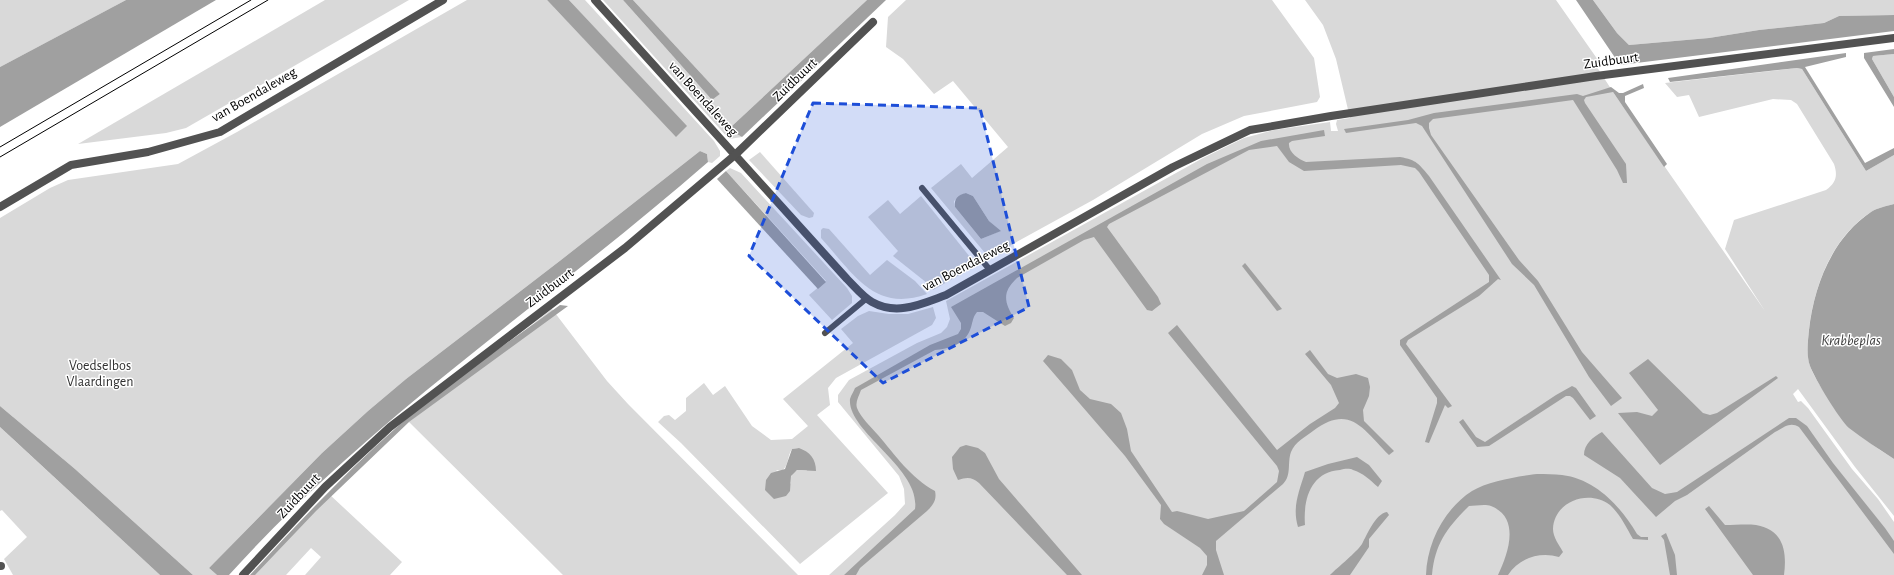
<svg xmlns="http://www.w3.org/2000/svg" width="1894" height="575" font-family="'Alegreya Sans',sans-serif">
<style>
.green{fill:#d9d9d9;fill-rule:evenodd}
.water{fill:#a0a0a0}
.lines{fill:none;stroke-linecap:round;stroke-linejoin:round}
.service{stroke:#525252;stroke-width:6}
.minor{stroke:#525252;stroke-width:8}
.tram{stroke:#000;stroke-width:1}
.marked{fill:#1d4ed8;fill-opacity:0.2;stroke:#1d4ed8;stroke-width:3;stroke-dasharray:8 5;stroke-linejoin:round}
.labels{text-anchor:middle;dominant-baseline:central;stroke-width:3;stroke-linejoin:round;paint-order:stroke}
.street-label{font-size:14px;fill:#000;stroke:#fff}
.park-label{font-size:14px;fill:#303030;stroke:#fff}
.water-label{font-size:15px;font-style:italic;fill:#414141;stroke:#fff}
</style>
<rect width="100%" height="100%" fill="#fff"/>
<g class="green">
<polygon points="0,0 126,0 0,67"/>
<polygon points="325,0 409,0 186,128 166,133 78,144"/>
<polygon points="467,0 547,0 676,136 686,126 569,0 585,0 714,141 720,151 720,156 712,163 708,162 707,154 700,151 561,260 406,379 368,411 322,453 209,568 217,575 193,575 75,469 0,406 0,218 50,188 68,180 178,164 237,132"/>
<polygon points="603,0 623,0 712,100 720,94 633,0 867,0 732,126 735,133 742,137 729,139"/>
<path d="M906,0H1272L1314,58L1320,97L1317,102L1244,116L1202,134L1093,200L993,255L985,253L931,188L961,164L972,178L1008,147L953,81L934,94L903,59L886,47L888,17ZM966,193L973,196L989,221L1000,231L981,239L955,207L954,201L961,195Z"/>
<path d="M1305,0H1556L1598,60L1593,61L1615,95L1765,311L1725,249L1734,220L1826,190C1836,183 1838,176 1834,164L1797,104L1791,100L1773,99L1699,117L1689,95L1677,97L1665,83L1797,68L1802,69L1866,171L1894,155V204C1887,206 1877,208 1871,212C1832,237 1814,286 1809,329C1808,341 1806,354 1810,366C1816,385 1850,427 1866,440C1875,447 1885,453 1894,459V516L1855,467L1798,389L1793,394L1798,402L1801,401L1808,408L1852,469L1878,499L1894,522V575H829L895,515L905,504L904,489L899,476L838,402V395L849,380L917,343L941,333L947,327L950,319L946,301L1203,158L1244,138L1274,130L1330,122L1331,131H1338L1336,124L1337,120L1350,118L1336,59L1323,25Z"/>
<polygon points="1593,0 1894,0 1894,15 1839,16 1824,23 1759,30 1709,38 1629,45 1617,33"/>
<polygon points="1894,54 1894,97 1872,59 1873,56"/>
<polygon points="760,152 814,213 813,217 809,218 801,215 749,160"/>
<polygon points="730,168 741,173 847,288 852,296 852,303 832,320 809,295 826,281 726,171"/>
<polygon points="921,196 974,262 972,268 933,290 927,283 893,256 898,251 868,217 888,200 900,214"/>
<path d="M823,228L829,229L870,275L887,260L915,281L927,294C874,313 853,273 821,238V230Z"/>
<path d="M933,307L936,318L932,325L836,378L828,388L830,405L817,415L888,493L800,564L681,443L658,422L664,416L669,415L675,420L686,411V398L704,383L713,395L725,386L752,426L771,440L792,439L808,426L783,399L853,343L841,329L858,316L869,311L889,314H908ZM799,448L807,471L797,470C791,474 790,477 791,484L776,470L782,471C789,465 787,456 792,449Z"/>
<polygon points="552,309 607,381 628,404 798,575 563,575 409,422"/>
<polygon points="0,427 16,442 160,575 13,575 4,559 27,537 2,510 0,511"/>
<polygon points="329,494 402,562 390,575 305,575 321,557 311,548 286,575 252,575"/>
</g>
<g class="water">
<polygon points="126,0 216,0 0,127 0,67"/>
<polygon points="547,0 569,0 687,126 676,137"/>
<polygon points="623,0 633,0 720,94 712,100"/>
<polygon points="867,0 886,0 742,137 735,133 732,126"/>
<polygon points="1576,0 1593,0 1617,33 1629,45 1709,38 1759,30 1824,23 1839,16 1894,15 1894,31 1620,65"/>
<polygon points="1894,49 1894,54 1873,56 1872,59 1894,97 1894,107 1864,58 1864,53"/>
<polygon points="1846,53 1846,57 1805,67 1865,163 1894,148 1894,155 1866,171 1802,69 1797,68 1670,82 1668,78"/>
<polygon points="1643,84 1644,88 1625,96 1625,102 1667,164 1664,167 1613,92 1586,97 1584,100 1585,103 1626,164 1627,183 1623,183 1617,170 1573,100 1433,119 1429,123 1429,128 1431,135 1519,260 1538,281 1582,352 1622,398 1611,406 1589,377 1534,285 1512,264 1422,126 1416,123 1346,133 1344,129 1408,120 1434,113 1577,94 1583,96 1611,87 1619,93 1623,93"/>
<path d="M1324,130L1325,136L1292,141L1289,143C1288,152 1298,159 1306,162L1400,157C1417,160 1419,164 1429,176L1501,280L1498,279L1479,296L1408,340L1406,344L1452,406L1448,408L1445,405L1429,443L1425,442L1437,403V398L1400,345V340L1489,282V275L1419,172L1415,168L1401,165L1304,171L1289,162L1277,146L1249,150L1109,224L1107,227L1158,297L1161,304L1152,311L1147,310L1094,237L1084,240L1017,278C1002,292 1004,302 1014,318L1011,323L1005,326L983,312H977C972,318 973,323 970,330C965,344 948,349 935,350L861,390C859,396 855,402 857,408C861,418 871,427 878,435C895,455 911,478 935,491C937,500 933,505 927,511L860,568L856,575H844L915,509C921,468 847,432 850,399C851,395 854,391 855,388L930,345L958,334L961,329V323L951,307L1207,164L1261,141Z"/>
<path d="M700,151L707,154L708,162C549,301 371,417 229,575H217L209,568L322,453L368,411L406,379L561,260Z"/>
<polygon points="726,171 826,282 818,289 717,179"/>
<path d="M966,193L973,196L989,221L1001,231L981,239L955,207C954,198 958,195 966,193Z"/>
<path d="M1894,204V459C1879,449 1863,439 1849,428C1839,419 1815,379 1810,366C1806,355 1808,341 1809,330C1814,286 1832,238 1871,212C1877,208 1887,206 1894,204Z"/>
<polygon points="1245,263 1282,309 1277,311 1242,266"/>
<path d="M560,305L568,306L409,422L316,511L255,575H250C297,524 345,473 397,427C448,383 505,345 560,305Z"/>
<path d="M1177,325L1277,450L1310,424L1335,408L1339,403L1331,385L1305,354L1310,350L1328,374L1337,378L1356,374L1368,378L1370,387L1369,396L1363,410L1364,421L1394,451L1389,455C1363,429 1350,403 1313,431C1305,437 1295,442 1291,452C1287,463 1292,475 1283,484L1216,541V550L1224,575H1202L1207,565V556L1200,548L1164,524L1160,519L1161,505L1125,456L1043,361L1048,355L1061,359L1072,370L1080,390L1090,399L1111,404L1121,413L1127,429L1131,451L1172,512L1177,511L1208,519L1244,511L1277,482L1279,471L1277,466L1168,333Z"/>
<polygon points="1648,359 1703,413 1710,415 1717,413 1776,376 1778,378 1660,465 1618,413 1637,412 1652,416 1658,410 1629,373"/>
<polygon points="1572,386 1576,388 1596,416 1590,420 1573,398 1570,396 1566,396 1489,446 1477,447 1459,422 1463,419 1476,437 1485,442 1556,395"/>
<polygon points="0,406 75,469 193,575 160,575 0,427"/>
<path d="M1789,418H1796L1807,426L1833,463L1885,528L1894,541V554L1799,427C1790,421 1783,428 1775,432L1687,495L1675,501L1656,517L1620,478L1584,455C1584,444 1593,437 1602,432L1652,488L1665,494L1677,492Z"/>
<path d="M966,445L978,448L985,453L999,479L1082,575H1067L979,483C972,477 967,477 958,480L953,469L952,457L960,447Z"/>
<path d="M799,448C810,452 816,459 816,471L797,470L791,476L790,491L786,496L774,499L765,490L766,480L771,473L785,469L792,449Z"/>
<path d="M1357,457L1369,465L1382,481L1378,487C1370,480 1363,473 1353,470C1349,468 1344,469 1340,470C1311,472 1303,499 1305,525L1298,527C1292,507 1299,492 1305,472L1328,464Z"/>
<path d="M1537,474C1546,474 1554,474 1562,475C1596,479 1621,507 1637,534L1641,537H1648V540L1633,539C1626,527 1620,514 1610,505C1589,489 1554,501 1553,529C1553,537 1559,545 1563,552L1559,557C1540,551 1519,558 1508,575H1498C1508,554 1521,518 1491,506C1485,504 1475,506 1469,506C1447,528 1435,543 1432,575H1426C1427,543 1444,509 1472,491C1488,481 1519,476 1537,474Z"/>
<path d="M1709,506L1725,525C1735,525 1747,524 1756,525C1784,530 1787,552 1784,575H1753L1705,509Z"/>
<path d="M1387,512L1389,515L1369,539V547L1350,575H1330C1338,567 1357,552 1362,544C1367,535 1375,514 1387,512Z"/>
<polygon points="1666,533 1675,555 1677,575 1670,575 1664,540 1661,536"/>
</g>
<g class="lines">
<g class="service">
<polyline points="922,188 990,270"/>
<polyline points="825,333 867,298"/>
</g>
<g class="minor">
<path d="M595,0L847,279C854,286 863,297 872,302C897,316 921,304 946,295L1173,167L1250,130L1331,116L1596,76L1894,38"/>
<polyline points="0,207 71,165 148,152 220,132 443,0"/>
<polyline points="0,566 1,566"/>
<polyline points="243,575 325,487 390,427 625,248 735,155 873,22"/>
</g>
<g class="tram">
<polyline points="0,147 251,0"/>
<polyline points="0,157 268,0"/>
</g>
</g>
<path class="marked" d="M813,103L980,108L1029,307L883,383L749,256Z"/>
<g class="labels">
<g class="street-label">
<text transform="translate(1611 61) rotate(-8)">Zuidbuurt</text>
<text transform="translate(795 80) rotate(-44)">Zuidbuurt</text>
<text transform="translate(254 95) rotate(-30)">van Boendaleweg</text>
<text transform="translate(703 99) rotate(48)">van Boendaleweg</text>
<text transform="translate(966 266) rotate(-27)">van Boendaleweg</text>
<text transform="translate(550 288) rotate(-37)">Zuidbuurt</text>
<text transform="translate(299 496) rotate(-47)">Zuidbuurt</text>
</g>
<g class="park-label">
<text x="100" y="366">Voedselbos<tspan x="100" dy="16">Vlaardingen</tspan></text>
</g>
<g class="water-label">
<text x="1851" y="340">Krabbeplas</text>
</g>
</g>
</svg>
